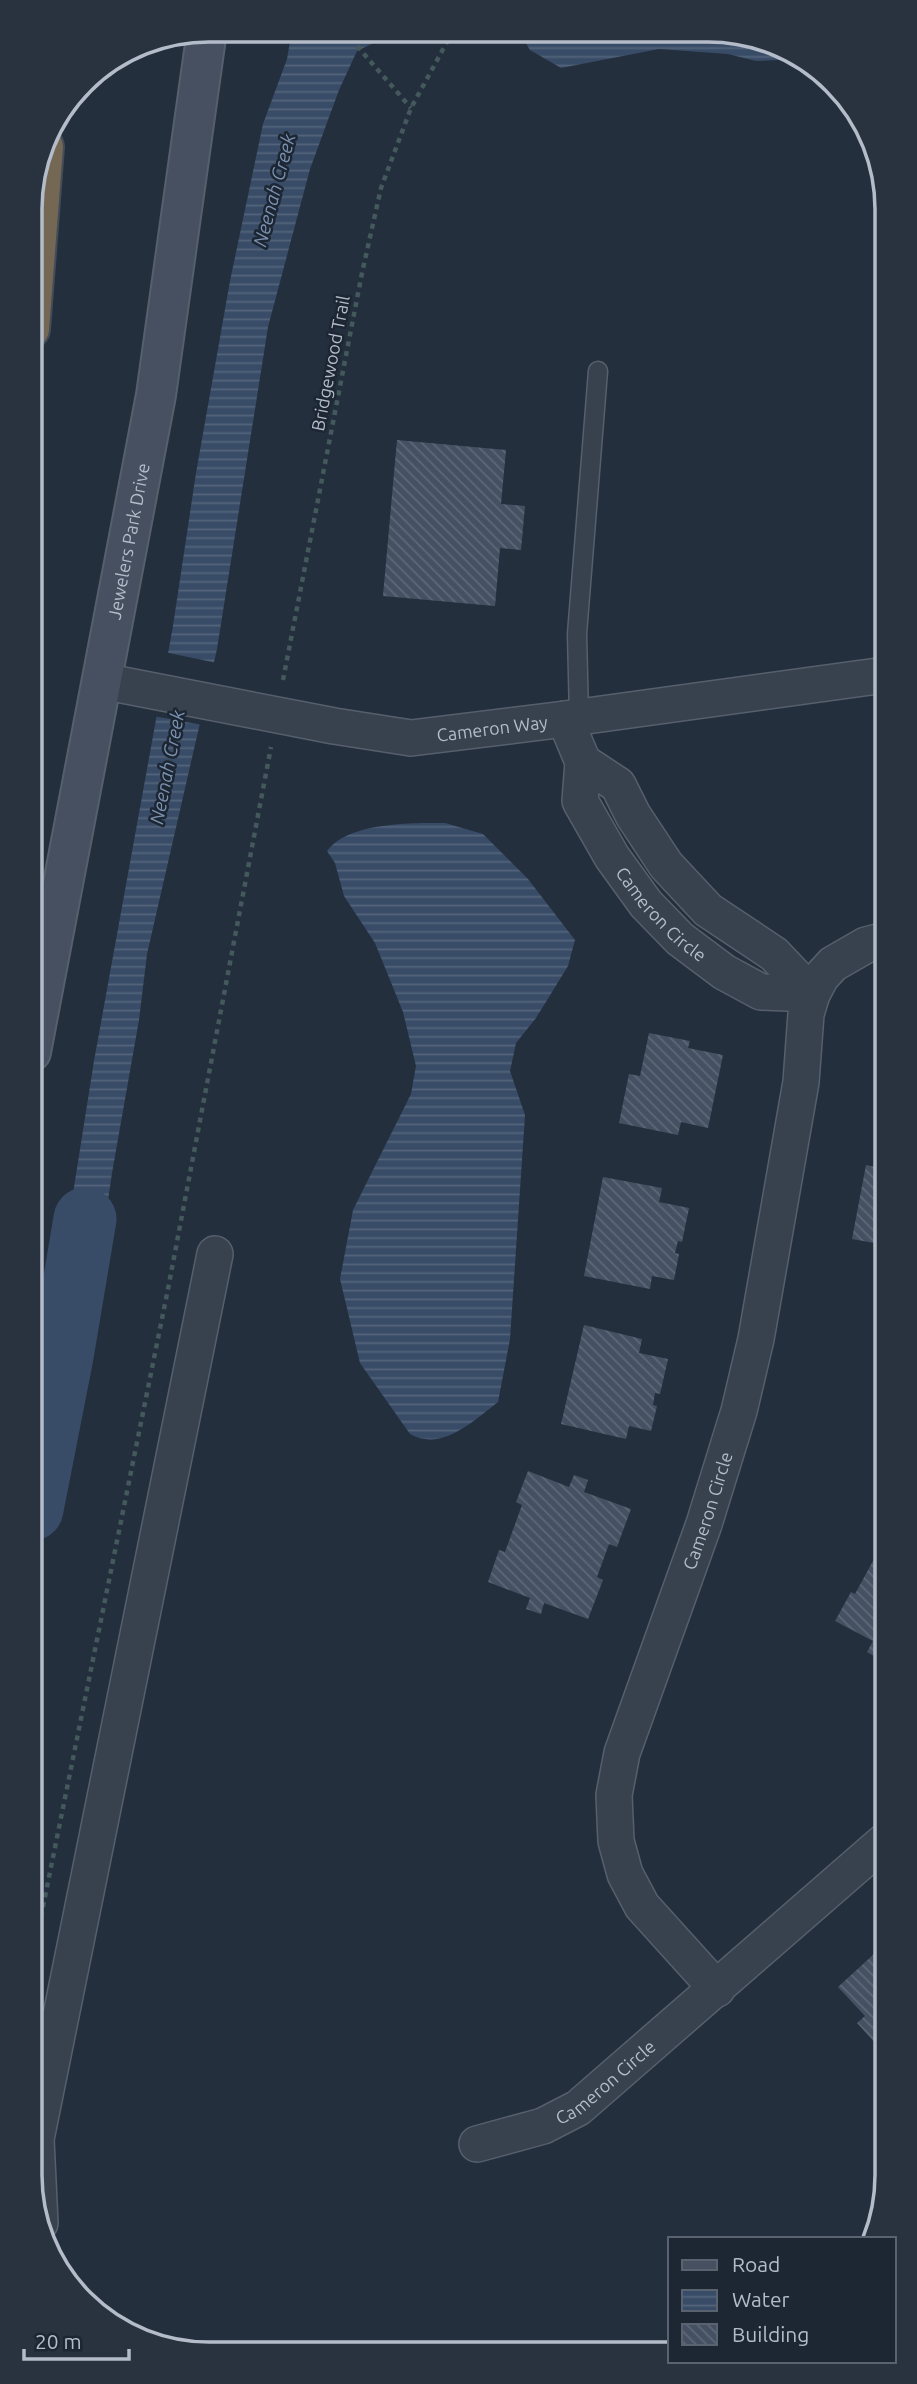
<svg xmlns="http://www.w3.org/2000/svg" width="917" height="2384" font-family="Ubuntu,sans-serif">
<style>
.water{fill:url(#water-rules)}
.pier{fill:#242f3e}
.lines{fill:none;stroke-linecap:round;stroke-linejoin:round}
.river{stroke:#394c67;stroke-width:63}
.building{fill:url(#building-back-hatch)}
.lane-casing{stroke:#565f6c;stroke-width:21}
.street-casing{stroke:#565f6c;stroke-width:38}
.secondary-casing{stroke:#565f6c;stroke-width:42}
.highway-casing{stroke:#434c59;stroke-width:42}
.path{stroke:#44595c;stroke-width:4.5;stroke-dasharray:5 5;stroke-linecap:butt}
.lane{stroke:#38414e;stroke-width:18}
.street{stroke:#38414e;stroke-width:35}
.secondary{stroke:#465061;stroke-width:38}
.highway{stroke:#746855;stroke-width:38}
.labels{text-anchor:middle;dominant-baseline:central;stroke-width:5;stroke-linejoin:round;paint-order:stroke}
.street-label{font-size:18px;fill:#b4bcc9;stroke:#1d2633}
.water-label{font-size:19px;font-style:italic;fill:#7c92b1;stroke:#1d2633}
.rim{fill:none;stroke:#b4bcc9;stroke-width:3.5}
</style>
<defs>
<pattern id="water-rules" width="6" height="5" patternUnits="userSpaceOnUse" patternTransform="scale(1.75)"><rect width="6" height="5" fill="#394c67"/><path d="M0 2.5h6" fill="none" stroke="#53647b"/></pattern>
<pattern id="building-back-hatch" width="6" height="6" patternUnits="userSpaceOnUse" patternTransform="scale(1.75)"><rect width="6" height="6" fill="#455162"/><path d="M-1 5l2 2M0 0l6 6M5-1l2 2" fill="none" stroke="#5d6877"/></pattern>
</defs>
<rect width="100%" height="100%" fill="#242f3e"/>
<g class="water">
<polygon points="292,30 398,31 357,51 339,90 310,169 268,327 217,649 147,954 139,1020 112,1173 94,1297 70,1303 61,1269 94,1061 173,626 196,473 230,281 263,124 287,59"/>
<polygon points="519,32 744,33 788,57 779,60 756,61 728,54 659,49 561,68 530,50"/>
<path d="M445,823L483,834L528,879L575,940L568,966L536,1018L516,1043L510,1071L525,1115L510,1339L498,1402C473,1421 442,1452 410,1434L360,1363L340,1279L353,1210L411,1094L416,1066L403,1012L375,943L344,896L335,863L327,851C348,822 412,823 445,823Z"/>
</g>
<g class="pier">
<polygon points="164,652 217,663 203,725 153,716"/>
<polygon points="69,1197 111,1205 106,1239 63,1231"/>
</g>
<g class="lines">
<polyline class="river" points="32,1509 62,1356 85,1219"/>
</g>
<g class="building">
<polygon points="397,440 506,450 501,504 525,506 521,550 500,548 495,606 383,596"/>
<polygon points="649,1033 690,1041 688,1048 723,1055 708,1128 681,1122 678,1135 619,1123 629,1074 640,1076"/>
<polygon points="884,1054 885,1054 885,1090 877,1089"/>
<polygon points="866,1165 885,1169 885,1245 852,1239"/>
<polygon points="603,1177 662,1188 659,1202 689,1208 682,1242 678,1241 675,1253 679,1254 674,1280 652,1276 650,1289 584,1276"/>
<polygon points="584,1325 642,1339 639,1353 668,1359 660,1394 655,1393 653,1405 657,1406 651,1431 629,1426 626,1439 561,1424"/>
<polygon points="528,1471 569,1487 574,1475 588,1480 584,1492 631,1509 617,1547 609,1544 597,1577 603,1580 588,1619 544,1603 541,1614 526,1609 530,1598 488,1582 499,1550 505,1552 522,1505 516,1502"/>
<polygon points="886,1522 886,1651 881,1660 867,1652 873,1641 835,1621 851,1592 855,1594 880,1548 874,1545"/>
<polygon points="887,1942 887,2056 857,2023 865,2016 838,1987"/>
</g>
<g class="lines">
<g class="lane-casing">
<polyline id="lane" points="579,717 577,634 598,371"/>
</g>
<g class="street-casing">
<g id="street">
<path id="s1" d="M102,681L334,726L411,738L565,719L885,675"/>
<path id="s2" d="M565,719L583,762L580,801L612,857L646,904L680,939L724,972L761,992L812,994"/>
<polyline points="583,762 618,785 633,815 666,865 708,910 774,954 812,994"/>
<path id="s3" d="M717,1989L642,1906L625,1874L616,1841L614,1795L622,1753L704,1524L739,1411L756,1339L801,1082L806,1014L812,994L821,977L833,964L866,945L885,940"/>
<path id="s4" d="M477,2144L543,2126L578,2108L886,1840"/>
<polyline points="40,2223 36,2139 215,1254"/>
</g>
</g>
<g class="secondary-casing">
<g id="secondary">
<path id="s5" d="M31,1052L156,395L207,30"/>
</g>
</g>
<g class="highway-casing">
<polyline id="highway" points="30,329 44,147"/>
</g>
<g class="path">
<polyline points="344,31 411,108"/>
<polyline points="283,680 362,273 381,188 411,108 453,31"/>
<polyline points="33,1956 168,1289 271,747"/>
</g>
<use href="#lane" class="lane"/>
<use href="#street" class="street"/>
<use href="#secondary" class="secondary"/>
<use href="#highway" class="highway"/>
</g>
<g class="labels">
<g class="street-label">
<text transform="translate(330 363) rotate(-79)">Bridgewood Trail</text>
<text stroke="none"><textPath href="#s5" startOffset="520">Jewelers Park Drive</textPath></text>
<text stroke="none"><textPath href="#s1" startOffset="396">Cameron Way</textPath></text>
<text stroke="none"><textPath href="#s2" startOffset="226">Cameron Circle</textPath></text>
<text stroke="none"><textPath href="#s3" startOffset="528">Cameron Circle</textPath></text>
<text stroke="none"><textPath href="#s4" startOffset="145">Cameron Circle</textPath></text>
</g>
<g class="water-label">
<text transform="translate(274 190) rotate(-75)">Neenah Creek</text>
<text transform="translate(167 767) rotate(-79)">Neenah Creek</text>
</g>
</g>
<path d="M0 0H917V2384H0ZM209 42H708A167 167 0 0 1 875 209V2175A167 167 0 0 1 708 2342H209A167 167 0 0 1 42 2175V209A167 167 0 0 1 209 42Z" fill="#29323f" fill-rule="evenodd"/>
<path class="rim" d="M209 42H708A167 167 0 0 1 875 209V2175A167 167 0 0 1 708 2342H209A167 167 0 0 1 42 2175V209A167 167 0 0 1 209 42Z"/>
<rect x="668" y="2237" width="228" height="126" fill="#1d2633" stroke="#59626f" stroke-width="2"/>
<rect x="682" y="2260" width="35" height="10" fill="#465061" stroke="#59626f" stroke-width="2"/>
<text x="732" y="2272" font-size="21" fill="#b4bcc9">Road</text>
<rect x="682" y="2290" width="35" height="21" fill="url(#water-rules)" stroke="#59626f" stroke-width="2"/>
<text x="732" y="2307" font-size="21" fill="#b4bcc9">Water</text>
<rect x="682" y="2324" width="35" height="21" fill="url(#building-back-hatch)" stroke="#59626f" stroke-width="2"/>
<text x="732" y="2342" font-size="21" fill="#b4bcc9">Building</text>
<path d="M24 2349v10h105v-10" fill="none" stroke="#b4bcc9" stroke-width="3.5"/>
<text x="35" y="2349" font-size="21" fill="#b4bcc9" stroke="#1d2633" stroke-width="5" paint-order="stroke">20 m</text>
</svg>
